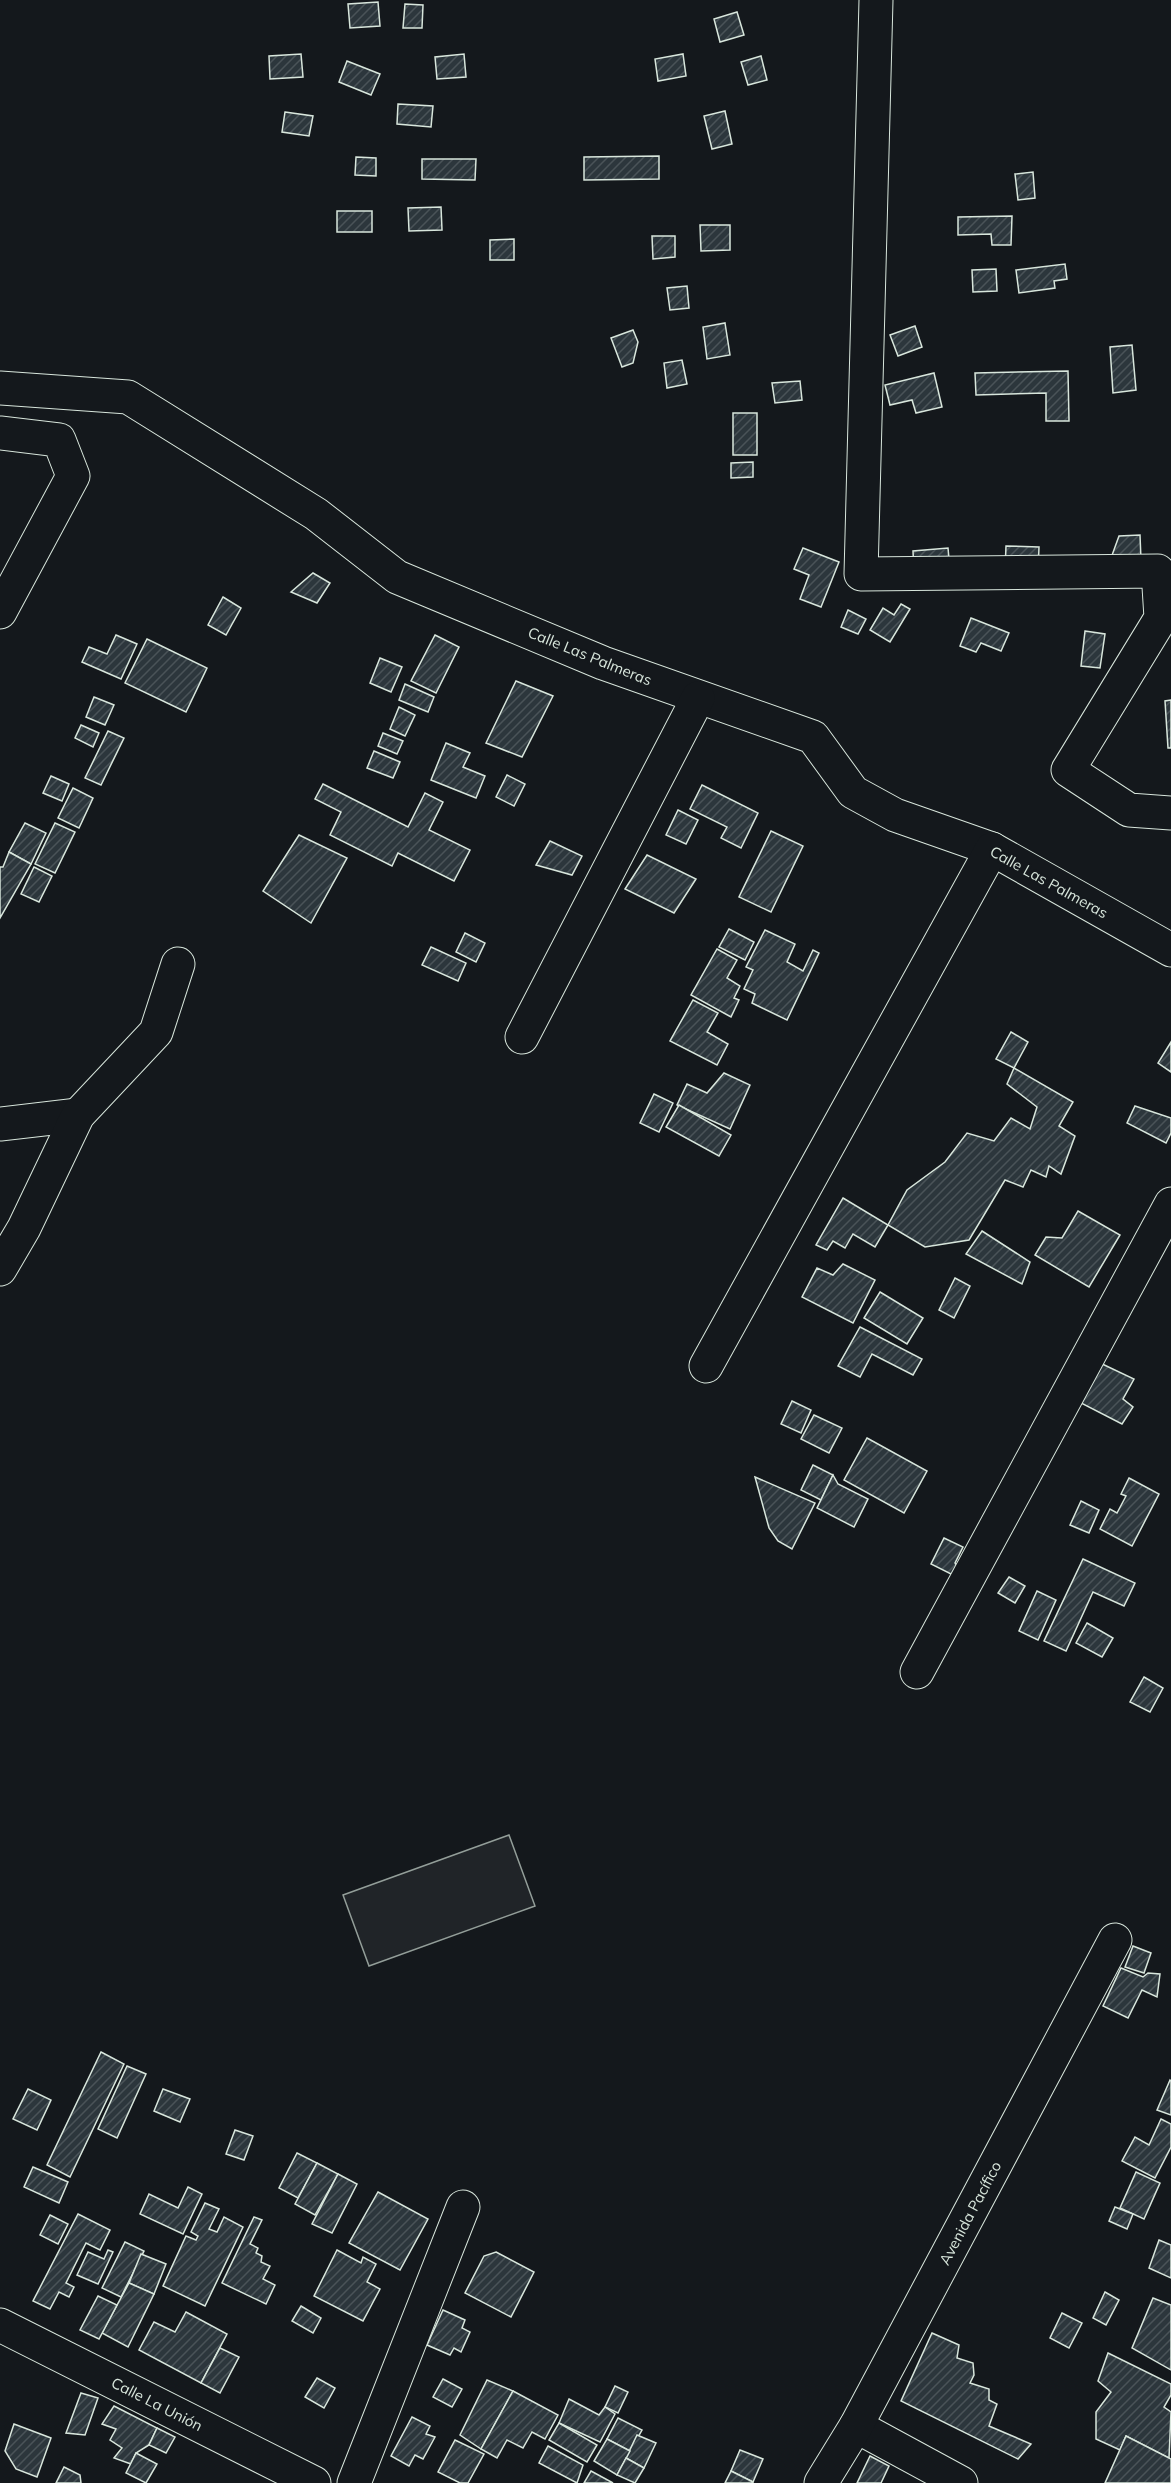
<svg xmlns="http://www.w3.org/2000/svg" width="1171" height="2483" font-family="Mulish,sans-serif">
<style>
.park{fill:#202428;stroke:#939e99;stroke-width:1.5}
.building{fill:url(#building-hatch);stroke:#d8e6dc;stroke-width:1.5}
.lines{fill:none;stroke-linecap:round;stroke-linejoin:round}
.minor-casing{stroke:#d8e6dc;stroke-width:35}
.minor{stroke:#14181c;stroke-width:33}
.labels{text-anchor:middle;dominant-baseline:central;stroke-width:4.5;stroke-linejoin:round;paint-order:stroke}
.street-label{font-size:15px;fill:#d8e6dc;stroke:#14181c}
</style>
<defs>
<pattern id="building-hatch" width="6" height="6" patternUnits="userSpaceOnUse" patternTransform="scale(1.5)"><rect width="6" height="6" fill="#2c363c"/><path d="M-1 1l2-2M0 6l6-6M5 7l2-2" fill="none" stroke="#4a5358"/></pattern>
</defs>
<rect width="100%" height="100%" fill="#14181c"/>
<polygon class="park" points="509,1835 535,1906 369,1966 343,1895"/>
<g class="building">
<polygon points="378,2 380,26 350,28 348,4"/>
<polygon points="405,4 423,5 422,28 403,28"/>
<polygon points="737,12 744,35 720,42 714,19"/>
<polygon points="301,54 303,77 270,79 269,56"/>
<polygon points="464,54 466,77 437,79 435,57"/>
<polygon points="683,54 686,76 658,81 655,59"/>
<polygon points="761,56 767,80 748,85 741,62"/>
<polygon points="347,61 380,74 371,95 339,82"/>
<polygon points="398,104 433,106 431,127 397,124"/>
<polygon points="725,111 732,144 712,149 704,116"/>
<polygon points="285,112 313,116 309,136 282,132"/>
<polygon points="659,156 659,179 584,180 584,157"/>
<polygon points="356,157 376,158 376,176 355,175"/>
<polygon points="422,159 476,159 475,180 422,179"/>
<polygon points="1033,172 1035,198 1018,200 1015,174"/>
<polygon points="441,207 442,230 409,231 408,208"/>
<rect x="337" y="211" width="35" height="21"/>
<polygon points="1012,216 1011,245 992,245 991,234 958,235 958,217"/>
<polygon points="700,225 730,225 730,250 701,251"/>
<polygon points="652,236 675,236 675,257 653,259"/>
<polygon points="514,239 514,260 490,260 490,240"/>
<polygon points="1065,264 1067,279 1054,281 1055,288 1019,293 1016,270"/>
<polygon points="996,269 997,291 973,292 972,270"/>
<polygon points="687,286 689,308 670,310 667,288"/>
<polygon points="725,323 730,355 707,359 703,327"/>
<polygon points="915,326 922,347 898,356 890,335"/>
<polygon points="633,330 638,342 633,363 622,367 611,338"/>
<polygon points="1132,345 1136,390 1113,393 1110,347"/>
<polygon points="682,360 687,384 667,388 664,363"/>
<polygon points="1068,371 1069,421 1046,421 1046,393 976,395 975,373"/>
<polygon points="934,373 942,407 916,413 912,400 890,405 885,385"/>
<polygon points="800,381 802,400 775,403 772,383"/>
<rect x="733" y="413" width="24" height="42"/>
<polygon points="753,462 753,477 731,478 731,463"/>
<polygon points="1140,535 1141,560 1111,558 1119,536"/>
<polygon points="1006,546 1039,547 1038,571 1005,570"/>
<polygon points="803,548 839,562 821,607 800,599 809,575 794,569"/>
<polygon points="948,548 950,570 914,573 913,551"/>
<polygon points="313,573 330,583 317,603 291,592"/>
<polygon points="223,597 241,608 226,635 208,625"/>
<polygon points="901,604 910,609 890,642 870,630 883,608 894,615"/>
<polygon points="848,610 866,619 858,634 841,627"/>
<polygon points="971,618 1009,633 1001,651 981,643 976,652 960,646"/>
<polygon points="1085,631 1105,634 1100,668 1081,666"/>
<polygon points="116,635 137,644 121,679 82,662 89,647 107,654"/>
<polygon points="435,635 459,647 436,693 411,681"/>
<polygon points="147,639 207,668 186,712 125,683"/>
<polygon points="380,658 402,667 391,692 370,683"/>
<polygon points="516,681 553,696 522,757 486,743"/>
<polygon points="405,684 434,697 428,712 399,700"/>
<polygon points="94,697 114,705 105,725 86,717"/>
<polygon points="1171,700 1171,748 1168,748 1165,701"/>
<polygon points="399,707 415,715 405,736 390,729"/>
<polygon points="81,725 99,733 93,747 75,738"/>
<polygon points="108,731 124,738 101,785 85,778"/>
<polygon points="383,733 403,741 397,754 378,746"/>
<polygon points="446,743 470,753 463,767 485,776 476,798 431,780"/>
<polygon points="374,751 400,762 393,778 367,768"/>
<polygon points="507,775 525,784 514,806 496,797"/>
<polygon points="51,776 69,784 62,801 43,793"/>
<polygon points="323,784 408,827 425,793 443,802 429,830 470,850 454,881 398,853 392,866 330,835 341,812 315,799"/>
<polygon points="702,785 758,813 741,848 721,838 727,827 690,809"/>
<polygon points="73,788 93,798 79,828 58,818"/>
<polygon points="678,810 698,820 686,844 666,835"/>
<polygon points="25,823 46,833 31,864 9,852"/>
<polygon points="55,823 75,832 55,873 35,864"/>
<polygon points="771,831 803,846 771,912 739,897"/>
<polygon points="299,835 347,858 311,923 263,891"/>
<polygon points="550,841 582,856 572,875 536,865"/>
<polygon points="9,852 31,864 0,918 0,867 3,867"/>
<polygon points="647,855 696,879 674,913 625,889"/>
<polygon points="34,867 52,876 39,902 21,894"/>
<polygon points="729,929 754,942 745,960 719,947"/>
<polygon points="765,930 795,944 787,962 803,971 813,950 819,953 787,1020 752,1003 755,994 744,989 753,970 746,967"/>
<polygon points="465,933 485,943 476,962 456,952"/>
<polygon points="431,947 466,963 458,981 422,965"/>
<polygon points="717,949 737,960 727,978 740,986 734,998 739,1000 731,1017 691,995"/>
<polygon points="693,1000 718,1013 707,1032 728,1044 717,1065 670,1041"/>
<polygon points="1011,1032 1028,1042 1014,1068 996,1059"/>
<polygon points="1171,1042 1171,1072 1158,1063"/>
<polygon points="1014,1068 1073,1102 1059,1126 1075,1136 1061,1174 1049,1166 1046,1177 1031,1170 1023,1187 1005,1180 969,1240 925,1247 888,1225 907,1190 945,1162 967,1133 994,1141 1011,1118 1030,1129 1037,1107 1007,1084"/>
<polygon points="724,1073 750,1085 730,1129 677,1105 687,1084 707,1093"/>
<polygon points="654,1094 673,1103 659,1132 640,1123"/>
<polygon points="679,1105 731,1135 719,1156 666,1127"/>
<polygon points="1135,1106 1171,1118 1171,1133 1166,1143 1127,1123"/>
<polygon points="843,1198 888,1225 875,1247 853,1234 845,1248 833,1241 827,1250 816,1245"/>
<polygon points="1078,1211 1120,1235 1089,1287 1035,1255 1046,1237 1062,1238"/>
<polygon points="982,1231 1030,1262 1022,1284 966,1254"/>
<polygon points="843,1264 875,1280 853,1323 802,1297 817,1268 833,1275"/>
<polygon points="955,1278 970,1286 954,1318 939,1310"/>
<polygon points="880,1292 923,1318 907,1344 864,1318"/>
<polygon points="860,1327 922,1359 913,1375 872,1354 860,1377 838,1366"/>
<polygon points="1098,1362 1134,1379 1123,1399 1133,1407 1122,1424 1081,1403"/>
<polygon points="792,1401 811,1410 801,1433 781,1424"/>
<polygon points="814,1415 842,1428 829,1453 801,1439"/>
<polygon points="867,1438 927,1471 904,1513 844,1480"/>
<polygon points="813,1465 833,1475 821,1500 801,1490"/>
<polygon points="833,1475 838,1484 868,1499 854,1527 817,1508"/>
<polygon points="755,1477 815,1503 792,1549 778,1541 769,1528"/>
<polygon points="1129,1478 1159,1494 1132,1546 1100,1529 1110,1509 1117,1513 1126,1496 1121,1494"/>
<polygon points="1081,1501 1099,1510 1089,1533 1070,1525"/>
<polygon points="944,1538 963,1547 955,1563 957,1566 953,1575 931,1564"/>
<polygon points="1083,1559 1135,1583 1124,1606 1093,1592 1066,1651 1044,1641"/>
<polygon points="1009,1577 1025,1586 1015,1603 998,1593"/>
<polygon points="1037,1591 1056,1600 1038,1640 1019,1631"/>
<polygon points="1087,1623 1113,1638 1102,1657 1076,1643"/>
<polygon points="1144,1677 1163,1688 1150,1712 1130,1702"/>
<polygon points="1133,1946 1151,1953 1144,1973 1125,1967"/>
<polygon points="1121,1968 1143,1977 1148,1973 1160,1974 1157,1997 1142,1990 1128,2018 1103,2006"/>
<polygon points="101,2052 124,2064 70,2177 47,2165"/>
<polygon points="127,2066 146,2074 117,2138 98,2129"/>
<polygon points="1170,2080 1171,2081 1171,2115 1157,2110"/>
<polygon points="28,2089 51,2100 37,2130 13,2119"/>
<polygon points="163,2089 190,2099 180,2122 154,2111"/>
<polygon points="1161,2119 1171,2124 1171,2147 1155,2178 1122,2161 1135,2137 1149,2145"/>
<polygon points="235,2130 253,2136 244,2160 226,2154"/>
<polygon points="297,2153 317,2163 298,2198 279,2188"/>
<polygon points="317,2163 338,2174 315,2215 295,2204"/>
<polygon points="33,2167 68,2182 59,2203 24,2187"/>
<polygon points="1136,2172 1160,2183 1144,2219 1120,2208"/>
<polygon points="338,2174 357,2184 332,2233 312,2224"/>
<polygon points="188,2187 202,2194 183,2234 140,2214 149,2194 178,2208"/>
<polygon points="378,2192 428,2219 400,2270 349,2243"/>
<polygon points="205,2203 219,2209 209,2229 217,2232 224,2217 243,2227 205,2306 163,2286 186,2236 196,2240 198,2236 191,2232"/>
<polygon points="1115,2207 1133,2214 1127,2229 1109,2221"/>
<polygon points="78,2214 110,2230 100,2250 86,2243 66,2283 74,2287 69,2297 59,2292 50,2309 33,2301"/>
<polygon points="50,2215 68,2224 58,2244 40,2235"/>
<polygon points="254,2217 262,2220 250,2244 258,2248 256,2253 262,2256 261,2262 270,2266 263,2279 275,2285 266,2304 222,2283"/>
<polygon points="1159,2240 1171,2245 1171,2278 1149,2268"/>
<polygon points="125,2242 144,2251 121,2297 102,2288"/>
<polygon points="108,2250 113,2252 98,2284 77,2275 88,2252 104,2259"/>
<polygon points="337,2250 361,2263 363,2257 376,2264 367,2282 380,2289 363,2321 314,2296"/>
<polygon points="496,2252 534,2272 511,2317 465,2293 484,2256"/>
<polygon points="141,2254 166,2264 154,2294 129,2283"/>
<polygon points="129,2283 154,2294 128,2347 102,2333"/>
<polygon points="1105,2292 1119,2300 1106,2325 1093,2318"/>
<polygon points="98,2296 117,2305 99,2339 80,2330"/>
<polygon points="1153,2298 1171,2305 1171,2370 1132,2348"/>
<polygon points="301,2306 321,2318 313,2333 292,2321"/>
<polygon points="443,2310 465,2320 462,2328 470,2332 461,2352 454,2348 450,2355 427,2345"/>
<polygon points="186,2312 227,2334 201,2383 139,2350 154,2322 175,2332"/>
<polygon points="1062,2313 1082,2323 1069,2348 1050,2338"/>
<polygon points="932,2333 959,2345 957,2358 973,2363 974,2375 970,2383 989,2389 989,2400 997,2404 989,2426 1031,2444 1018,2459 901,2401"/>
<polygon points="220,2348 239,2357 220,2393 201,2383"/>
<polygon points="1108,2353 1171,2384 1171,2395 1164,2407 1171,2412 1169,2458 1126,2436 1120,2450 1096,2439 1096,2412 1111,2392 1098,2381"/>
<polygon points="317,2378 335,2388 324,2408 305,2397"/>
<polygon points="443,2379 462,2389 452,2407 433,2397"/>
<polygon points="487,2380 513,2391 481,2449 460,2435"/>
<polygon points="615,2386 628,2392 618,2413 605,2407"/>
<polygon points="513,2391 558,2415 545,2439 532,2432 523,2448 507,2440 497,2458 481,2449"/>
<polygon points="81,2393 98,2398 85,2435 66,2433"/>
<polygon points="569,2399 599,2415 605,2407 615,2414 600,2442 559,2423"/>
<polygon points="114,2406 157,2428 149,2445 136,2453 131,2464 114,2458 122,2448 110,2440 116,2429 102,2424"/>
<polygon points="412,2417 430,2426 426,2434 435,2437 423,2459 415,2455 409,2466 391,2456"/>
<polygon points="618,2418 642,2430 630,2451 607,2439"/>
<polygon points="559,2423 597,2445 587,2462 549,2440"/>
<polygon points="14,2424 51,2438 37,2477 16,2469 5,2451"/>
<polygon points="157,2428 175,2437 166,2453 149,2445"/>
<polygon points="637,2435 656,2443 644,2468 626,2458"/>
<polygon points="1126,2436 1171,2459 1171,2483 1105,2483"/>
<polygon points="607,2439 630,2451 617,2475 594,2461"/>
<polygon points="455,2440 484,2454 468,2483 460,2483 438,2472"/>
<polygon points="548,2446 583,2465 577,2483 539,2463"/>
<polygon points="740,2450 763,2459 753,2482 731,2471"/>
<polygon points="136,2453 157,2464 146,2483 126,2473"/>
<polygon points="870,2456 889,2466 881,2483 857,2483"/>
<polygon points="626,2458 644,2468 635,2483 617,2475"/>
<polygon points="64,2467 80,2475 81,2483 56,2483"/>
<polygon points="591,2471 613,2483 584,2483"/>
<polygon points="731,2471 753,2482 752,2483 725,2483"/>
</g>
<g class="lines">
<g class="minor-casing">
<g id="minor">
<polyline points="876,0 861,574 1158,571 1161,618 1068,770 1129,810 1171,813"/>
<polyline points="0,388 128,397 316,514 397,577 603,663 813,737 853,792 895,815 992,849 1171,950"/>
<polyline points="0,433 59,440 73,476 0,612"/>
<polyline points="522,1037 698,698"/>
<polyline points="0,1124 78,1115"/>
<polyline points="0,1269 24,1228 78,1115 156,1032 178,964"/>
<polyline points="706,1366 992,849"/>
<polyline points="917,1672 1171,1204"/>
<polyline points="0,2325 314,2483"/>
<polyline points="856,2426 961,2483"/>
<polyline points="354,2483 463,2207"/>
<polyline points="821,2483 856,2426 1115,1940"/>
</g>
</g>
<use href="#minor" class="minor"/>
</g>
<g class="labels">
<g class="street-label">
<text transform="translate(590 656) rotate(22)">Calle Las Palmeras</text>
<text transform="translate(1049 882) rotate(29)">Calle Las Palmeras</text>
<text transform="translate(970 2213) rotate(-62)">Avenida Pacífico</text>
<text transform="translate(157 2404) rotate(27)">Calle La Unión</text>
</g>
</g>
</svg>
